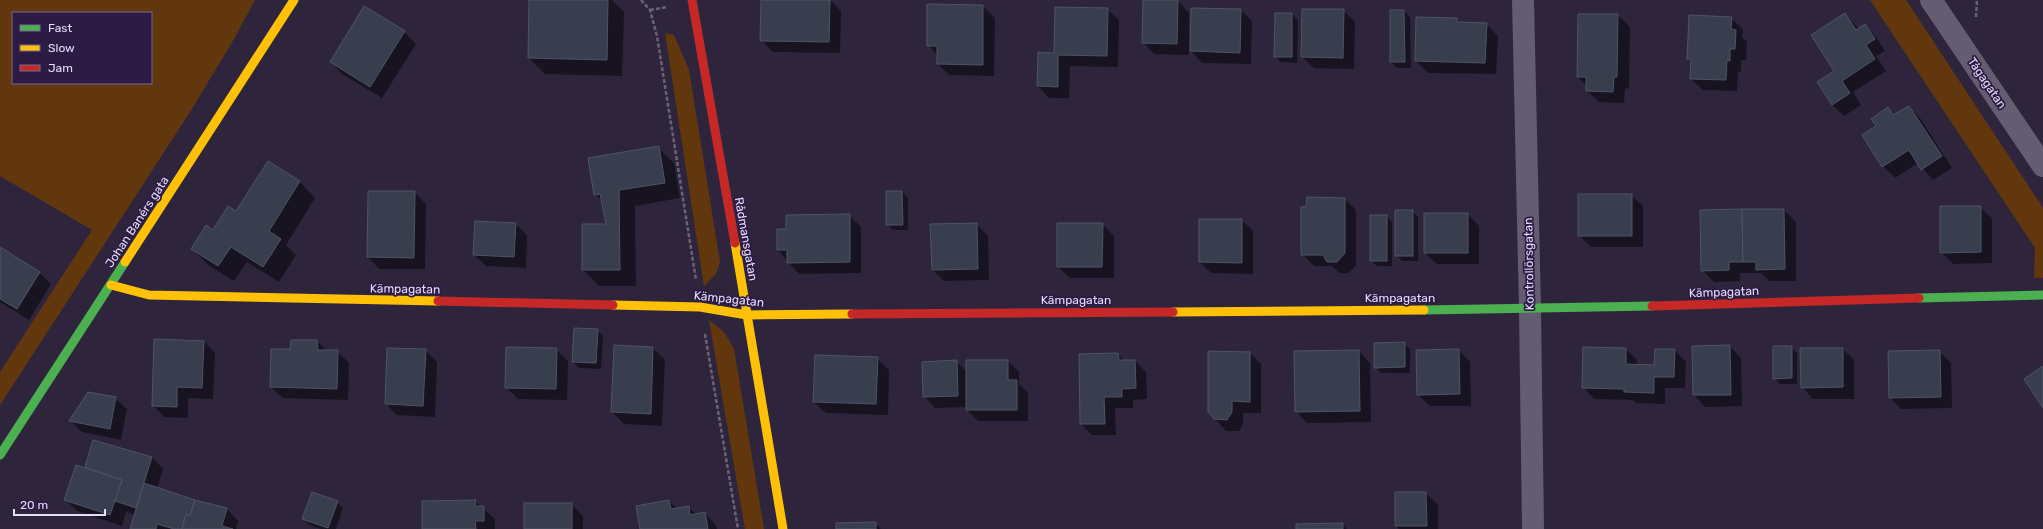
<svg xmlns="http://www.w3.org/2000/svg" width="2043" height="529" font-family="Rubik,sans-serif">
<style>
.green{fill:#62370e;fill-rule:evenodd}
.shadow{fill:#0007;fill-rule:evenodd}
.building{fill:#393e4f;stroke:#4e5465}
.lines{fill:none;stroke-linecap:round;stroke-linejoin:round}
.path{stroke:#6a6275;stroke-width:2.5;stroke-dasharray:4 2;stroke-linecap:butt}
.street{stroke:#645c71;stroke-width:22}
.fast{stroke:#4caf50;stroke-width:9}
.slow{stroke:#ffc107;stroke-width:9}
.jam{stroke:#c62828;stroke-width:9}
.labels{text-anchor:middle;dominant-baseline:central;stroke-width:3.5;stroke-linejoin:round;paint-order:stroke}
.street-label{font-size:12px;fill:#e5dcf7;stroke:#2c1c45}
</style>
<rect width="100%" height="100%" fill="#2e253c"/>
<g class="green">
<path d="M0,0H255L234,39L190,112L0,405V372L92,230L0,176ZM13,13H151V83H13Z"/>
<polygon points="1870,0 1906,0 2043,208 2043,278 2034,278 2035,248"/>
<polygon points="665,33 674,35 689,70 720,262 716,274 704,286"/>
<polygon points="709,320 724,332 734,349 764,529 745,529"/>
</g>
<g class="shadow">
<polygon points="530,0 612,0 624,12 622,76 545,74 529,58"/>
<polygon points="762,0 830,0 841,11 840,53 773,52 761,40"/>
<polygon points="1178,1 1189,13 1189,55 1154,54 1143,42"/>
<polygon points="928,5 983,6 995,18 994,76 949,75 938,64 938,56 928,45"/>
<polygon points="1107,9 1119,20 1118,67 1070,66 1069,98 1049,98 1038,86 1039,53 1055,54"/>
<polygon points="1192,9 1241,10 1252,21 1251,64 1202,63 1191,51"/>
<polygon points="1343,10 1355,22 1354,69 1314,68 1302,57"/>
<polygon points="1404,11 1410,17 1411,68 1397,68 1391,62"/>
<polygon points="1276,14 1292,14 1298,20 1297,63 1281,62 1275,56"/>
<polygon points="1845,14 1859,29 1865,25 1876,37 1885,51 1876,56 1886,71 1853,92 1861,105 1844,116 1832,105 1835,71"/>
<polygon points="1579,15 1618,15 1630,27 1629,89 1625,88 1624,103 1599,102 1587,91 1587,86 1578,77"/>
<polygon points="1731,18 1743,29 1742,37 1747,42 1746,60 1741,60 1741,72 1738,71 1737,91 1703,90 1691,79 1692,62 1688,59"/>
<polygon points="1456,19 1461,23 1486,24 1498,36 1496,74 1428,73 1416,61"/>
<polygon points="404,32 416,44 382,98 342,74 331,62"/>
<polygon points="1909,107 1920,118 1952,168 1933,180 1918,163 1895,178 1883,166 1863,136 1877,126 1888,109 1895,116"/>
<path d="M658,148L674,163L680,198L635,206L636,286H599L583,270L608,225L603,202L595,194ZM618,185H620V230L619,225Z"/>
<polygon points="268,162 300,182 315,198 286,245 296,255 279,282 247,262 234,281 208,265 193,249 236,213"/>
<polygon points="414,192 426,204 425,269 379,269 368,257"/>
<polygon points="902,192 908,198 908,230 893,230 887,224"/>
<polygon points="1631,195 1643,206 1643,247 1591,247 1579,235"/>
<polygon points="1345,199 1356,210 1356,265 1349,273 1339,273 1332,266 1314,266 1302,254"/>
<polygon points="1980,207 1992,218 1992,263 1953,264 1941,252"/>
<polygon points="1784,210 1796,222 1796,281 1769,281 1761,273 1740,273 1740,281 1714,282 1702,270"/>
<polygon points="1412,211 1418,217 1418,261 1402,261 1396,255"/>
<polygon points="1468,214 1479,226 1479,264 1437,264 1425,253"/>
<polygon points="849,215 861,227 861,273 799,274 778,250 787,230"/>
<polygon points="1386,216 1392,222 1392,266 1377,266 1371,261"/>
<polygon points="1242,220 1253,231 1253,274 1211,273 1200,262"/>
<polygon points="476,222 516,224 527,236 526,268 486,266 474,255"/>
<polygon points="976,224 988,236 989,280 944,281 933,270"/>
<polygon points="1102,224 1114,236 1114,278 1070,278 1058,267"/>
<polygon points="0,248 40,273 51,284 29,320 0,302"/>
<polygon points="597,330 603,336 601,369 579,368 573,362"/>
<polygon points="204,341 215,353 213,399 188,398 188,418 164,417 153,405"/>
<polygon points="317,341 327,351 337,351 349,363 348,400 283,398 271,387 291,350"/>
<polygon points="1404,343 1410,349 1410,373 1381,373 1375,367"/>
<polygon points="1730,346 1741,358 1742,406 1705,407 1694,395"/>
<polygon points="615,347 653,348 665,360 662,426 624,424 612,412"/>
<polygon points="1791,347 1797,353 1797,384 1780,384 1774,378"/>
<polygon points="556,349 568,361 567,400 518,399 506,387"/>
<polygon points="1626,349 1637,360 1637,365 1655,366 1675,350 1686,362 1685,388 1665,388 1665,404 1636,403 1633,400 1594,399 1583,387"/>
<polygon points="1843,349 1854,360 1854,399 1813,399 1802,387"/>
<polygon points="425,350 437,362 435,417 397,415 386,404"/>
<polygon points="1459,350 1470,362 1471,406 1430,406 1418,395"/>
<polygon points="1359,351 1370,363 1371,422 1307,423 1296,411"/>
<polygon points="1939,351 1951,363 1952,408 1901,409 1890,397"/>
<polygon points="1250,353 1261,364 1261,413 1243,413 1243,424 1239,431 1226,431 1215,419"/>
<polygon points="1118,354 1125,361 1135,361 1146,372 1147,399 1133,400 1133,408 1115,408 1116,435 1092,435 1081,424"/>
<polygon points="877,358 889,370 888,415 826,413 814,402"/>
<polygon points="956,361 967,372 1008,361 1019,372 1019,384 1028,393 1028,421 978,421 967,410 967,407 935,408 924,396"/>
<polygon points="115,398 127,409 121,440 82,432 71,421"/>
<polygon points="94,441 152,457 163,469 157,488 227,509 238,521 236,529 131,529 135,515 126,512 122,526 77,511 66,500 86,469"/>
<polygon points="1396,493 1426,493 1438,505 1438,529 1399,529 1396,526"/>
<polygon points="475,501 495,519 495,529 423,529"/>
<polygon points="669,501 677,509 688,507 697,515 705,514 716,525 717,529 641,529"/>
<polygon points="337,502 343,508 336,529 321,529 309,525 304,519"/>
<polygon points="571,504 583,516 583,529 525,529"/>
<polygon points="875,523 881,529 837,529"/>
<polygon points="1342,524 1347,529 1297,529"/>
</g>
<g class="building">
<polygon points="529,0 608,0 607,60 528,58"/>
<polygon points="761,0 830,0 829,42 760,41"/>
<polygon points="1143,0 1178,0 1177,44 1142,43"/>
<polygon points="927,4 983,5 983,65 937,64 937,46 927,46"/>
<polygon points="364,6 405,31 370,87 330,62"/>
<polygon points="1055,7 1108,8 1107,56 1058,55 1058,87 1037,86 1038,52 1054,53"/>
<polygon points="1191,8 1241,9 1240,53 1190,51"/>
<polygon points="1302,9 1344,9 1343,58 1301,57"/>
<polygon points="1390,10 1404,10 1405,62 1390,62"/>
<polygon points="1275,13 1292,13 1292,57 1274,57"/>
<polygon points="1845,13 1856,30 1865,24 1875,39 1866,45 1875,59 1842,81 1850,93 1832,105 1817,82 1834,71 1811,35"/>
<polygon points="1578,14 1618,14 1617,77 1614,77 1613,92 1586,91 1586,77 1577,77"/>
<polygon points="1689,15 1732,17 1731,29 1736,30 1735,49 1730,49 1730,61 1727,60 1726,80 1690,79 1691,59 1687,59"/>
<polygon points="1416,17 1457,18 1457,22 1487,23 1485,63 1415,61"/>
<polygon points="1909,106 1942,156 1921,170 1909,150 1882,167 1862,135 1876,126 1871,119 1888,107 1893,115"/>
<polygon points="659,146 665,183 619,190 620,270 582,270 582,224 606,224 600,194 594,195 588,158"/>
<polygon points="268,161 300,181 269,231 281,239 263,267 231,247 218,266 191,249 206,225 213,230 228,206 236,211"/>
<polygon points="368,191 415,191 414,258 367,257"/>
<polygon points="886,191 902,191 903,225 886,225"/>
<rect x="1578" y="194" width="54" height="42"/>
<polygon points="1307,197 1345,198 1345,253 1337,262 1327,262 1323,255 1301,255 1301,207 1306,207"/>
<polygon points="1940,206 1981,206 1981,252 1940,253"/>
<polygon points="1742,209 1743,262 1729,262 1729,270 1701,271 1700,210"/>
<polygon points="1742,209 1784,209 1785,269 1756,270 1756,262 1743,262"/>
<rect x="1395" y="210" width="18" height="46"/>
<rect x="1424" y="213" width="44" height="40"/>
<polygon points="850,214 850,262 787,263 787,250 777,250 777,229 786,229 786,215"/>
<rect x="1370" y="215" width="17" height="46"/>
<polygon points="1199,219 1242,219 1242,263 1199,262"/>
<polygon points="475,221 516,223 514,257 473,255"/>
<polygon points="977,223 978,269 932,270 930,224"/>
<polygon points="1057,223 1103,223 1102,267 1057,267"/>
<polygon points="0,247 40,272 17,309 0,299"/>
<polygon points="574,328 598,329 596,363 572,362"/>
<polygon points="154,339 204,341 202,388 177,387 177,407 152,406"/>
<polygon points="291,340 317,340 318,350 338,350 337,389 270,387 271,349 290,349"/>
<polygon points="1405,342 1405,367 1374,368 1374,343"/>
<polygon points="614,345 653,347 651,414 611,412"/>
<polygon points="1730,345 1731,395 1693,395 1692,346"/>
<polygon points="1773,346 1792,346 1792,378 1773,379"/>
<polygon points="506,347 557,348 556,389 505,388"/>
<polygon points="1583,347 1626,348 1626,364 1654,365 1655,349 1675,349 1674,377 1654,377 1654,393 1624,392 1624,389 1582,388"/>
<polygon points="387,348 426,349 423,406 385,404"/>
<polygon points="1800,348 1843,348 1843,387 1801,388"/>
<polygon points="1459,349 1460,394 1417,395 1416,350"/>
<polygon points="1359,350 1360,411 1295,412 1294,351"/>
<polygon points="1940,350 1941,397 1889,398 1888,351"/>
<polygon points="1208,351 1250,352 1250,402 1232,401 1232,412 1227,420 1214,419 1208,412"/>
<polygon points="1118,353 1119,360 1135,360 1136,388 1122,389 1122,397 1104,397 1105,424 1080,424 1079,354"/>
<polygon points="815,355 878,357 876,404 813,402"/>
<polygon points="957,360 958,396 923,397 922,362"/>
<polygon points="966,360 1008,360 1008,380 1017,380 1017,410 966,410"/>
<polygon points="2043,366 2043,408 2024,379"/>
<polygon points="88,392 116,397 110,429 69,421"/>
<polygon points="93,440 152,457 136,508 115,501 122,480 85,467"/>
<polygon points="76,465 122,480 110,515 64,500"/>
<polygon points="144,483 195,500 190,516 186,514 182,529 174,529 157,524 156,529 130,529"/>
<polygon points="312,492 338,501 328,528 302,519"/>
<polygon points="1395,492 1426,492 1427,526 1395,526"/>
<polygon points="195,500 227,508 222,526 233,529 182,529 186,514 190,516"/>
<polygon points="476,500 475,506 484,506 484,521 475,521 476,529 422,529 422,501"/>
<polygon points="669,500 671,509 689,506 690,515 705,512 708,529 640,529 636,506"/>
<rect x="524" y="503" width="48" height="26"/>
<polygon points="876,522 876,529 836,529 836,523"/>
<polygon points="1343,523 1343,529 1296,529 1296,524"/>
</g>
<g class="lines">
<g class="path">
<polyline points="641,0 650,10 657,36 696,280"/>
<polyline points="650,10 667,7"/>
<polyline points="1976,17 1977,0"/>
<polyline points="705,334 738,529"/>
</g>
<g class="street">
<polyline points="1523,0 1530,309 1533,529"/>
<polyline points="1931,0 2043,166"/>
</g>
<g class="fast">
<polyline points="1919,298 2043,295"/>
<polyline points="1424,310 1652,306"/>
<polyline points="0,455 125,262"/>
</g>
<g class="slow">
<polyline points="735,243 783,529"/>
<polyline points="125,262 294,0"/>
<polyline points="111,285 149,295 438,301"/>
<polyline points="613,305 700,307 747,315 852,314"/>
<polyline points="1173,312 1424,310"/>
</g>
<g class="jam">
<polyline points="692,0 735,243"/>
<polyline points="438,301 613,305"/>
<polyline points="1652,306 1919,298"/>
<polyline points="852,314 1173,312"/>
</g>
</g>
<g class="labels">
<g class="street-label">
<text transform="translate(1987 83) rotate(56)">Tågagatan</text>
<text transform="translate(137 222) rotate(-57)">Johan Banérs gata</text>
<text transform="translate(746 239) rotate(80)">Rådmansgatan</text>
<text transform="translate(1529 264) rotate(-91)">Kontrollörsgatan</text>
<text transform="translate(405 289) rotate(1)">Kämpagatan</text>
<text transform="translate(1724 292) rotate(-2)">Kämpagatan</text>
<text x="1400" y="298">Kämpagatan</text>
<text transform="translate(729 299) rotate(6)">Kämpagatan</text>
<text x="1076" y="300">Kämpagatan</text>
</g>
</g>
<rect x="12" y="12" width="140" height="72" fill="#2c1c45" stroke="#76698c"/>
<rect x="20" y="25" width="20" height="6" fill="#4caf50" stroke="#76698c"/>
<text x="48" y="32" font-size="12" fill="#e5dcf7">Fast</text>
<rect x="20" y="45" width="20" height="6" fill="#ffc107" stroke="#76698c"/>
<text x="48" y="52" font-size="12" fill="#e5dcf7">Slow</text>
<rect x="20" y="65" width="20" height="6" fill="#c62828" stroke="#76698c"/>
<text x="48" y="72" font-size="12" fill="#e5dcf7">Jam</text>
<path d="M14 509v6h91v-6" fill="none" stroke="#e5dcf7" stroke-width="2"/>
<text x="20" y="509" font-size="12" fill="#e5dcf7" stroke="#2c1c45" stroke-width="3" paint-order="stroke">20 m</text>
</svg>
